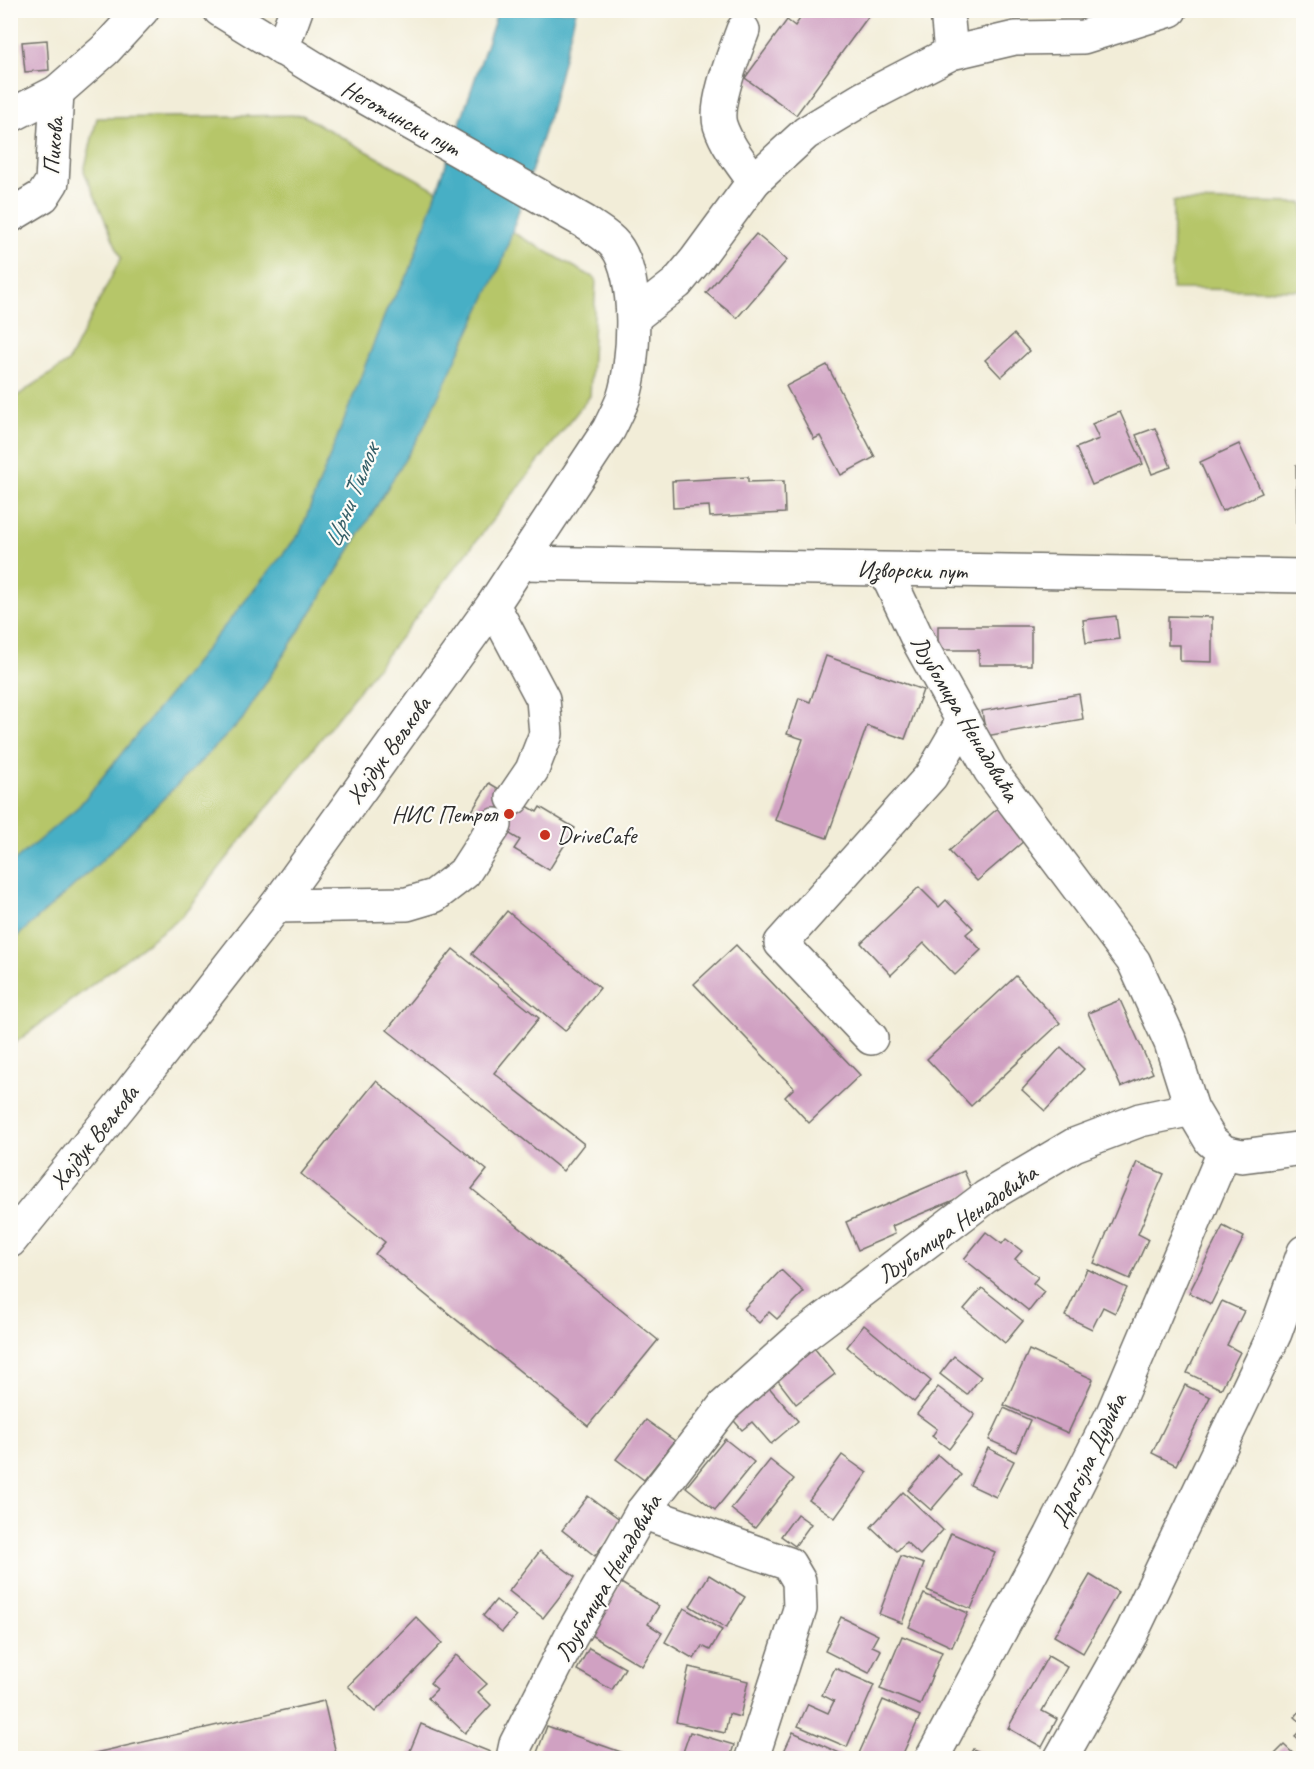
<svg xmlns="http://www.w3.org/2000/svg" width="1314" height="1769" font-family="Caveat,sans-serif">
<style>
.green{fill:#b6c669;stroke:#70784a;stroke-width:1.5}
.water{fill:#46afc5;stroke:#386d78;stroke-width:1.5}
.building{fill:#d0a1c2}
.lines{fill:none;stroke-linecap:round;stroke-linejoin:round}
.minor-casing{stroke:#716f68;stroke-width:36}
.minor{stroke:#fff;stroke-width:33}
.poi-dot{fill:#c8321e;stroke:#fdfcf7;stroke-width:2}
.labels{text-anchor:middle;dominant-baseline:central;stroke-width:4.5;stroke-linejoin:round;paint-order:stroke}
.street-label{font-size:24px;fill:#2b2b2b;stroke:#fdfcf7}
.poi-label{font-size:24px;fill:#2b2b2b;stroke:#fdfcf7;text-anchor:end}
.water-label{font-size:26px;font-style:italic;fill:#366069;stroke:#fdfcf7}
</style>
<rect width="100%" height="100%" fill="#fdfcf7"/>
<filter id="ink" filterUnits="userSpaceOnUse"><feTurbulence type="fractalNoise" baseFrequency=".0167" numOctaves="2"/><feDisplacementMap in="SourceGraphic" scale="12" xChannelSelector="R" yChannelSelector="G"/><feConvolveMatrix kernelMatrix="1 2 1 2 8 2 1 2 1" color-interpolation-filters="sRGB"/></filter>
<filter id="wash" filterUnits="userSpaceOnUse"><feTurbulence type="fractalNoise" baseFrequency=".008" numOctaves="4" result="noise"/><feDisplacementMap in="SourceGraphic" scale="24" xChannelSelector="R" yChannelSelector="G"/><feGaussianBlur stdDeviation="1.35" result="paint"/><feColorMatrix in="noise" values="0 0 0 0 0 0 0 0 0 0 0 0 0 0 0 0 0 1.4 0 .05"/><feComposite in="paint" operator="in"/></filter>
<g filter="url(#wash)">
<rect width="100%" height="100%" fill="#f2edd8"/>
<g class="green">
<polygon points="302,115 596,279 590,396 181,917 11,1046 11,400 68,362 121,258 84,171 97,118"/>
<polygon points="1173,201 1303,203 1303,290 1172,289"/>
</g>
<polygon class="water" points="498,11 576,11 549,116 502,263 421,433 326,589 242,720 97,865 11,942 11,864 79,806 300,533 387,309 409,273"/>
<g id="blocks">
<g class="building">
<polygon points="806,10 873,10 796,115 745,78 787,20 795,26"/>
<polygon points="47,40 49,70 25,72 22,42"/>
<polygon points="756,234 787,260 737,318 706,293"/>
<polygon points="1014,334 1029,351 1001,377 985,360"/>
<polygon points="827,365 875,457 841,475 820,436 814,439 786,386"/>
<polygon points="1120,412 1143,464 1092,485 1076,448 1099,439 1092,424"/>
<polygon points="1155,428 1171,467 1152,474 1136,435"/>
<polygon points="1239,444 1262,493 1222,511 1200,462"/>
<polygon points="1296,465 1304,465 1304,530 1297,530"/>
<polygon points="748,477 748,482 784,481 785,513 710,517 709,506 673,508 672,481"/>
<polygon points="1116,616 1119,639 1086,643 1083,620"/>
<polygon points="1168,616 1212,617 1212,662 1180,661 1180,645 1168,645"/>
<polygon points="938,626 1031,626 1031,665 979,665 979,650 938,650"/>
<polygon points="826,656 923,690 905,739 867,726 827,838 775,820 803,739 787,734 799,698 810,702"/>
<polygon points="1079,694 1083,719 986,736 982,711"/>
<polygon points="489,783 537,812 540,807 575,828 549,870 514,849 520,840 472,811"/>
<polygon points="998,808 1025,840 977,881 949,851"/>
<polygon points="919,887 939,907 946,900 973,928 966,934 981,950 955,975 924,943 891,975 861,943"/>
<polygon points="507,911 600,988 565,1031 472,954"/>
<polygon points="736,945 860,1075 809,1123 785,1097 794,1088 694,984"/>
<polygon points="453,949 539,1018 494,1073 584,1144 563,1171 387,1030"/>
<polygon points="1016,976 1060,1023 971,1106 927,1059"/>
<polygon points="1120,1000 1153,1073 1121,1087 1088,1013"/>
<polygon points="1061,1047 1084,1069 1045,1111 1022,1090"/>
<polygon points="376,1081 487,1170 472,1189 658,1340 588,1426 375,1254 385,1242 301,1174"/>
<polygon points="1137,1162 1164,1174 1138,1234 1148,1239 1130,1279 1094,1263"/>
<polygon points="964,1171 973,1192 892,1226 895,1234 858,1250 846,1222"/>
<polygon points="1223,1226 1244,1237 1211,1304 1189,1293"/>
<polygon points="986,1232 1002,1244 1006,1239 1022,1251 1015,1259 1038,1277 1033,1283 1044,1292 1029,1311 964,1259"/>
<polygon points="1087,1269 1127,1288 1115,1313 1103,1307 1092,1329 1065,1316"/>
<polygon points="781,1270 804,1292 777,1319 769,1312 759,1323 744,1309"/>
<polygon points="982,1288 1023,1321 1005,1343 964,1309"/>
<polygon points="1222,1301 1244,1311 1227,1345 1240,1352 1221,1389 1187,1373"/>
<polygon points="864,1325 931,1381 914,1402 847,1347"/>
<polygon points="811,1344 835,1374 796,1404 773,1374"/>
<polygon points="1029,1350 1093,1379 1068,1433 1004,1405"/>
<polygon points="954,1356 981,1377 967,1395 940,1374"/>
<polygon points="766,1384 798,1421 771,1444 752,1422 742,1430 729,1415"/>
<polygon points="1185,1385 1210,1397 1176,1465 1152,1453"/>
<polygon points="938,1387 975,1415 949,1449 932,1436 937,1429 917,1414"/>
<polygon points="1004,1408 1030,1420 1016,1452 989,1440"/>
<polygon points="646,1420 675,1441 644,1480 616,1459"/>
<polygon points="725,1439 754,1462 715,1510 686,1487"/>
<polygon points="988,1448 1014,1461 996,1497 970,1485"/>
<polygon points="842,1455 867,1473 835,1518 809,1500"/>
<polygon points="938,1455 961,1475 931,1510 908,1490"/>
<polygon points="770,1460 794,1479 755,1528 731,1509"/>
<polygon points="903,1492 943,1530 920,1555 906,1542 897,1551 871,1527"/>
<polygon points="588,1496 621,1520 595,1556 562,1530"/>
<polygon points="797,1514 811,1524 795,1546 781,1536"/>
<polygon points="951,1533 995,1552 971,1609 927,1590"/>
<polygon points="540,1551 575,1577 543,1618 509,1591"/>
<polygon points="901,1556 924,1564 902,1623 879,1614"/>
<polygon points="709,1575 745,1597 726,1628 690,1606"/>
<polygon points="1090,1575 1118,1592 1083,1653 1054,1636"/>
<polygon points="621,1583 659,1606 648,1624 662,1633 642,1666 589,1634"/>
<polygon points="924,1594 968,1613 952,1647 909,1627"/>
<polygon points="496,1600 516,1616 502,1632 483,1616"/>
<polygon points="684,1608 722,1630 710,1650 702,1646 694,1659 665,1642"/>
<polygon points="416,1617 442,1643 375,1712 348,1686"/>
<polygon points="841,1617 878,1635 872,1646 881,1650 869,1673 825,1651"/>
<polygon points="902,1636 942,1652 920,1705 880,1689"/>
<polygon points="589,1648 625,1668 612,1690 577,1670"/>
<polygon points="456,1655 487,1684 478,1692 491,1705 465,1733 428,1698 437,1689 430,1683"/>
<polygon points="1048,1656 1067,1667 1042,1711 1057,1719 1042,1747 1008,1728"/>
<polygon points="689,1667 748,1681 740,1717 729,1714 725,1733 676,1722"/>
<polygon points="835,1668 874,1685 847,1747 798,1726 808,1704 828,1713 834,1701 822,1695"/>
<polygon points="883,1700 920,1716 901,1758 857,1758"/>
<polygon points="324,1701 337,1758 73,1758"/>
<polygon points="1304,1706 1304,1725 1295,1717"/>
<polygon points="421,1724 495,1754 494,1758 407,1758"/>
<polygon points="547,1726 638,1758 535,1758"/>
<polygon points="1304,1727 1304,1743 1295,1736"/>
<polygon points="690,1732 734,1745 730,1758 681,1758"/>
<polygon points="793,1732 842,1754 840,1758 781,1758"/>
<polygon points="1284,1745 1298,1758 1271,1758"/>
<polygon points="973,1749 992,1758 968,1758"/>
</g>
</g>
</g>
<g filter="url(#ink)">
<use href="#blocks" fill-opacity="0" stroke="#716f68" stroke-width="1.5"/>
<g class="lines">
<g class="minor-casing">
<g id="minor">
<polyline points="947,10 951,53"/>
<path d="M743,30C735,52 714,103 720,125C727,146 742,164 754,181"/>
<polyline points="282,49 296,10"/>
<polyline points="10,116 57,92 105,50 142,10"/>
<polyline points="10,216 43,196 52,182 57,92"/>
<polyline points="634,317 677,283 696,260 754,181 806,133 864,98 951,53 1015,38 1083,37 1170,10"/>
<polyline points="521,563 1304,576"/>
<polyline points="885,570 919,642 990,770 1134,962 1171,1043 1192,1109 1211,1141 1224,1152 1242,1156 1304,1148"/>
<polyline points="493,605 543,699 546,734 532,770 513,798"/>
<polyline points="276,906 407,904 434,896 464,873 495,825"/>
<polyline points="871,1038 781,943 931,776 963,721"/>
<path d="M10,1241L123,1102L276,906L493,605L609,429C614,419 619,409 623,399C635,363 640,276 615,245C608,236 594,229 585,222L319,71L220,10"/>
<polyline points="642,1512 789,1564 799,1581 800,1609 752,1758"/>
<polyline points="513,1758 516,1744 570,1638 642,1512 724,1406 800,1338 986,1197 1074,1145 1140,1120 1192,1109"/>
<polyline points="932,1758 1051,1536 1113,1413 1224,1152"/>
<polyline points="1061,1758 1132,1632 1275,1333 1304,1252"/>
</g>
</g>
<use href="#minor" class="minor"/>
</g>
</g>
<g class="poi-dot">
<circle cx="509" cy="814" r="6"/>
<circle cx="545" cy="835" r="6"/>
</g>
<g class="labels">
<g class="street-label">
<text transform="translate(401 118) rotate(29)">Неготински пут</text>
<text transform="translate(53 146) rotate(-85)">Пикова</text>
<text transform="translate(912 570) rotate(1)">Изворски пут</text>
<text transform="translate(965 718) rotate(59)">Љубомира Ненадовића</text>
<text transform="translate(388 750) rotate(-54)">Хајдук Вељкова</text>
<text transform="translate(94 1137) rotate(-51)">Хајдук Вељкова</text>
<text transform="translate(957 1224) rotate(-35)">Љубомира Ненадовића</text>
<text transform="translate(1088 1460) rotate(-64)">Драгојла Дудића</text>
<text transform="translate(608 1578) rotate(-60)">Љубомира Ненадовића</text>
</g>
<g class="poi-label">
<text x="497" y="814">НИС Петрол</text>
<text x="557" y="835" text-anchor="start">DriveCafe</text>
</g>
<g class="water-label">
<text transform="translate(351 496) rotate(-68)">Црни Тимок</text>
</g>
</g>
<rect width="1314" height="1769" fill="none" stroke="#fdfcf7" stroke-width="36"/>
</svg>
